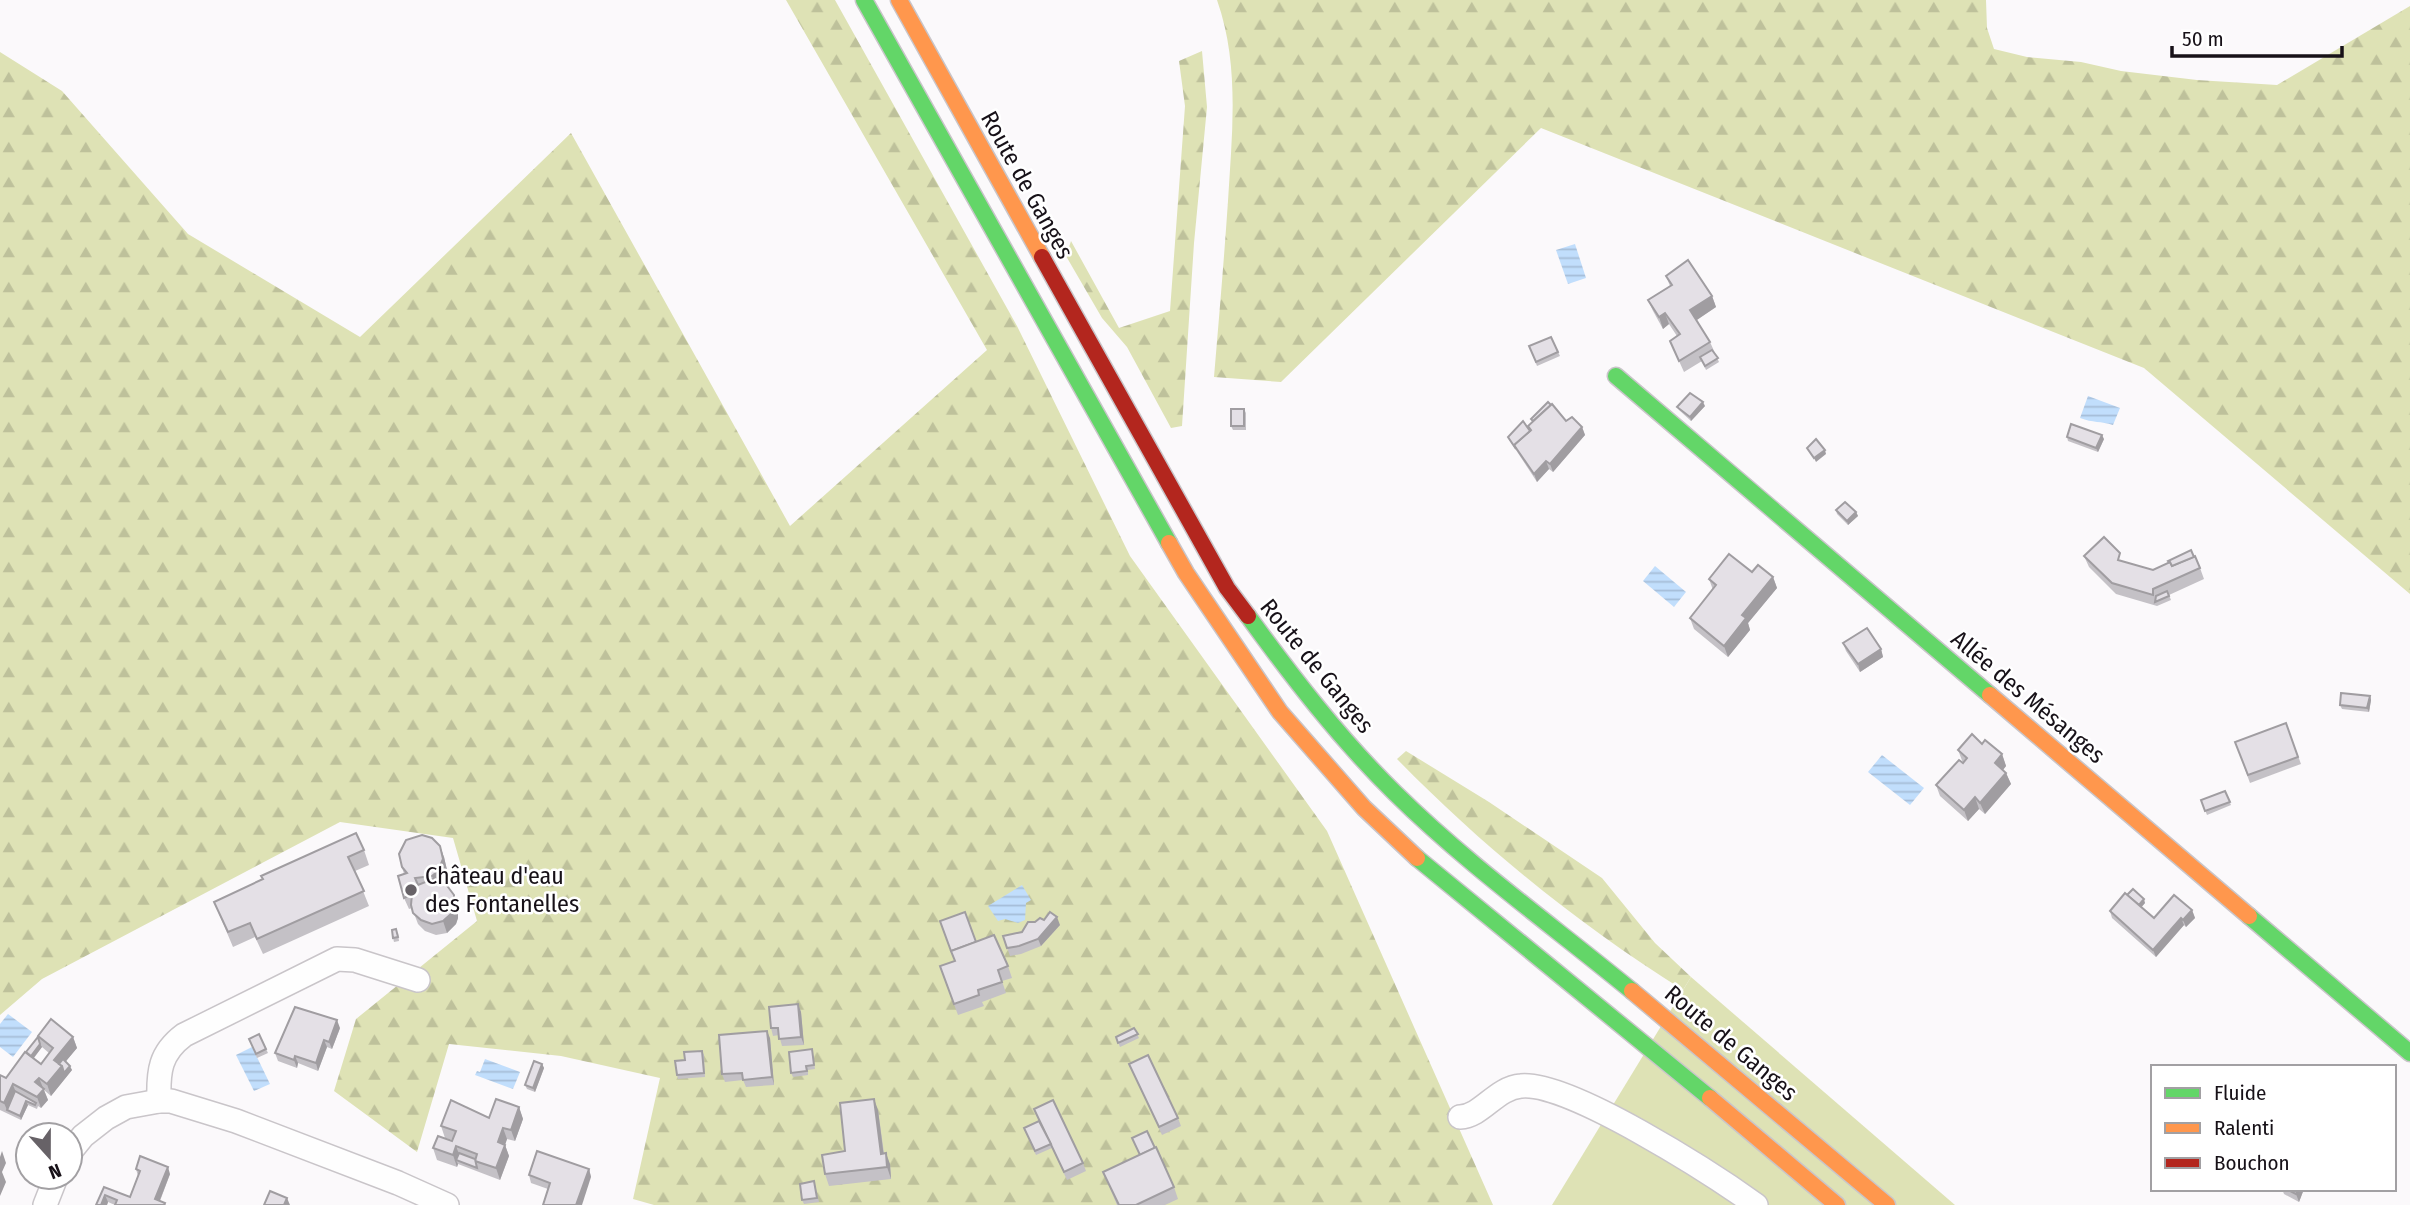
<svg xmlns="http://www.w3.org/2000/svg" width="2410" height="1205" font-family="'Fira Sans Condensed',sans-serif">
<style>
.grass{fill:#dee2b5}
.forest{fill:url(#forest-firs)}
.water{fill:url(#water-rules)}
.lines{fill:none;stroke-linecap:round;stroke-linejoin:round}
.street-casing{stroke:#c9c5c9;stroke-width:26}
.fast-casing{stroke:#c9c5c9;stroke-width:19}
.slow-casing{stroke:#c9c5c9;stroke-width:19}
.jam-casing{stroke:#c9c5c9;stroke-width:19}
.street{stroke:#fefefe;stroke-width:23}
.fast{stroke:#63d668;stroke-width:16}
.slow{stroke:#ff974d;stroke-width:16}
.jam{stroke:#b3261e;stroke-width:16}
.wall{fill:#c4c1c6;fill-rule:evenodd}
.shaded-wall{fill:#a09da1}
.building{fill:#e4e0e6;stroke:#a09da1;stroke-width:2}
.poi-dot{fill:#676267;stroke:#fff;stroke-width:2.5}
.labels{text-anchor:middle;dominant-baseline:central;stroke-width:5;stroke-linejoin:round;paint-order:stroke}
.street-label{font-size:24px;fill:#171118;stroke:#fff}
.poi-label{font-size:24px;fill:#171118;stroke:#fff;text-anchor:start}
</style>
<defs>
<pattern id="forest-firs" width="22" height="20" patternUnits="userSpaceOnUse" patternTransform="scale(1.75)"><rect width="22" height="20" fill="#dee2b5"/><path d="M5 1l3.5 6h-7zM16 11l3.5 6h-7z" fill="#bec19b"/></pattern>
<pattern id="water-rules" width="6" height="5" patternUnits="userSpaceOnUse" patternTransform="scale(1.75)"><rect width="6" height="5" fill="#c1defc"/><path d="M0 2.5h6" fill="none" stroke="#a5bdd7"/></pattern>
</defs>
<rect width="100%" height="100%" fill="#fbf9fb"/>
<polygon class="grass" points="1691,977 1955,1205 1552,1205"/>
<g class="forest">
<polygon points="786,0 835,0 1017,326 1130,556 1327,831 1493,1205 654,1205 633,1199 660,1078 561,1056 449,1044 417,1152 334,1091 356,1019 477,921 453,838 340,822 42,979 0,1015 0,52 62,91 188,234 360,337 571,133 790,526 987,350"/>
<path d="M1217,0H1986L1987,28L1994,49L2027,57L2081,62L2121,71L2197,80L2277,85L2410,6V594L2144,368L1541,128L1281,382L1214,377C1219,318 1224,260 1228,201C1232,134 1240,65 1217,0Z"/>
<polygon points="1202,51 1207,107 1194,243 1182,426 1171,428 1127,347 1102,318 1066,256 1071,241 1119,328 1170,311 1185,106 1179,61"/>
<path d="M1406,751L1489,802L1602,878L1655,943L1691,977L1683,990C1579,925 1483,847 1397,759Z"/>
</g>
<g class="water">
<polygon points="1575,244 1586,278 1568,284 1556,250"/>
<path d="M2088,396L2120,408L2113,425C2101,421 2093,423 2080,418Z"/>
<polygon points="1655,566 1686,592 1674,607 1643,581"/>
<polygon points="1882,755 1924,788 1910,805 1868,772"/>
<polygon points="1022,885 1031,900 1026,903 1025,920 1018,923 1005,919 998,921 988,906"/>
<polygon points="8,1014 32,1032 13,1057 0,1047 0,1024"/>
<polygon points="252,1047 270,1084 254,1091 236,1055"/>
<polygon points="485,1059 520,1072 513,1089 475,1075 477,1071 480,1072"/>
</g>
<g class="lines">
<g class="street-casing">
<g id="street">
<path d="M159,1101C158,1071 160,1053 184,1035L337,959L355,960L418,980"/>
<path d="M1460,1117C1482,1116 1496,1088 1521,1086C1569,1081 1714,1175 1756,1205"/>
<polyline points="70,1152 83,1136 106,1118 126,1107 159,1101 171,1101 236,1121 398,1183 447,1205"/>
<polyline points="45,1205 56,1177"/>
</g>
</g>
<g class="fast-casing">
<g id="fast">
<polyline points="864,0 1169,543"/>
<polyline points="1616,376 1990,695"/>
<path d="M1248,616C1293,678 1340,739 1395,793C1468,865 1553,926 1632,991"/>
<polyline points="1417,858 1710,1098"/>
<polyline points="2249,916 2410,1053"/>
</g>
</g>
<g class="slow-casing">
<g id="slow">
<polyline points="899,0 1042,257"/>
<polyline points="1169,543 1186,573 1280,712 1364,808 1417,858"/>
<polyline points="1990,695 2249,916"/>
<polyline points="1632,991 1887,1205"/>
<polyline points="1710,1098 1837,1205"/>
</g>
</g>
<g class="jam-casing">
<polyline id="jam" points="1042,257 1227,588 1248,616"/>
</g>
<use href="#street" class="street"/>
<use href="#fast" class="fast"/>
<use href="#slow" class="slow"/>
<use href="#jam" class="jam"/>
</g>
<g class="wall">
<polygon points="1666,276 1712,296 1716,307 1696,320 1710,342 1719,362 1706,370 1702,361 1684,372 1670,341 1677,336 1669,324 1663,329 1653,311 1648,300 1670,286"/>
<polygon points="1551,337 1560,356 1537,366 1529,346"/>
<polygon points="1705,406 1691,421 1679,410 1677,407"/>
<polygon points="1244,409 1246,413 1246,430 1233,430 1231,426"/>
<polygon points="1531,419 1566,421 1582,427 1585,435 1553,472 1549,469 1537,482 1510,441 1508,437 1529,430 1528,426 1532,422"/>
<polygon points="2067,437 2104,439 2098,452 2068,441"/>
<polygon points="1836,510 1856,512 1858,516 1848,525 1837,514"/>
<polygon points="2084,556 2123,561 2153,570 2200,568 2204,579 2169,595 2171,600 2157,606 2116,594 2089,567"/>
<polygon points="1752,572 1773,577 1777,588 1748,623 1750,630 1728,657 1694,629 1690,618 1713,590 1709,579"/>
<polygon points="1843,643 1881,649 1883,657 1860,672 1846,651"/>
<polygon points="2370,696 2371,700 2369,712 2342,709 2340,705"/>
<polygon points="2286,723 2301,764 2250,783 2235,742"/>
<polygon points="1982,744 2002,754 2006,766 2003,770 2006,773 2011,784 1985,814 1979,809 1968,821 1940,796 1936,785 1963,763 1958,750"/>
<polygon points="2225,791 2231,805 2207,815 2201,800"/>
<polygon points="364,850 369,865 355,871 369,906 263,954 255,937 233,947 214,902"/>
<polygon points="444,857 447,870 442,882 458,906 458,918 456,924 447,933 436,935 425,931 418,924 412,908 409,909 404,898 404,874 402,867"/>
<polygon points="2127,895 2145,903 2141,907 2154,918 2192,910 2195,918 2186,927 2184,925 2156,957 2112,918 2110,911"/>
<polygon points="1035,922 1060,925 1041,946 1021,954 1010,956 1003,936 1022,932"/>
<polygon points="398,933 399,941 394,942 393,938"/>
<polygon points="976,942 1008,966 1012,978 1002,981 1006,993 982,1002 984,1006 958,1015 940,966 954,961"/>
<polygon points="798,1004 801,1012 804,1045 782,1046 779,1035 773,1036 771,1028"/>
<polygon points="340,1028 332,1049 327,1047 318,1071 298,1063 297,1068 278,1061 275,1053"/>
<polygon points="1134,1028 1139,1038 1120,1047 1116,1037"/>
<polygon points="259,1034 268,1053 257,1058 249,1039"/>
<path d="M38,1037H73L77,1048L65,1062L72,1070L51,1096L44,1090L48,1100L41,1108L38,1106L37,1109L28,1105L21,1120L0,1110V1075L6,1078ZM42,1047L49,1053L41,1064L34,1058Z"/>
<polygon points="770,1038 774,1085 746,1087 743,1080 725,1082 722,1074"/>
<polygon points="812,1049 815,1069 808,1070 808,1075 793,1077 791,1073"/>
<polygon points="702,1051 704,1055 705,1077 678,1079 677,1075 685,1060"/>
<polygon points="542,1064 544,1068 535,1092 527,1089 525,1085"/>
<polygon points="1129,1064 1178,1118 1181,1126 1162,1135"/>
<polygon points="519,1107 523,1119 515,1141 507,1139 505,1145 509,1156 500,1180 458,1164 457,1167 437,1160 433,1148 453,1140 445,1138 441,1126 489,1118"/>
<polygon points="1034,1109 1083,1163 1086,1171 1067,1180 1052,1148 1036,1155 1024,1128 1039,1121"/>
<polygon points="878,1110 884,1153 890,1164 891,1179 829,1186 825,1174 845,1151"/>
<polygon points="136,1169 170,1174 160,1201 165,1203 166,1205 115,1205 108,1202 107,1205 104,1187 130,1197 138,1176"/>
<polygon points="589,1169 591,1177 548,1189 531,1183 529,1175"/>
<polygon points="1103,1172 1174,1187 1178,1199 1165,1205 1117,1205"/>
<polygon points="814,1181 819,1202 804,1204 802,1200"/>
<polygon points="2282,1189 2304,1189 2299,1202 2284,1194"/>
</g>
<g class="shaded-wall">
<polygon points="1712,296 1716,307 1694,322 1690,310"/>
<polygon points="1665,313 1669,324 1663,329 1659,317"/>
<polygon points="1703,402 1705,406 1691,421 1690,417"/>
<polygon points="1582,427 1585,435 1553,472 1550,464"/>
<polygon points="2102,435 2104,439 2098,452 2096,448"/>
<polygon points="1825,450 1826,454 1816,462 1814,458"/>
<polygon points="1546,461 1549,469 1537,482 1534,474"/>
<polygon points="1856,512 1858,516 1848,525 1847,521"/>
<polygon points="1773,577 1777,588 1748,623 1750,630 1728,657 1724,646 1742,615"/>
<polygon points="1881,649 1883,657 1860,672 1858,664"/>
<polygon points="2370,696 2371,700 2369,712 2367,708"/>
<polygon points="2002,754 2006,766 1999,775 1995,763"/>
<polygon points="2006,773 2011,784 1985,814 1980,803"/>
<polygon points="1975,797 1979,809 1968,821 1964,810"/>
<polygon points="440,846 444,857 447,870 442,882 436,887 432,876"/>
<polygon points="454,895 458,906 458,918 456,924 447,933 443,921"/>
<polygon points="2144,899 2145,903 2139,910 2137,906"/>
<polygon points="2192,910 2195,918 2186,927 2183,920"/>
<polygon points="1057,917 1060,925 1041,946 1038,939"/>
<polygon points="2181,918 2184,925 2156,957 2153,950"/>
<polygon points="798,1004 801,1012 804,1045 801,1037"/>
<polygon points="337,1020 340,1028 332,1049 329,1042"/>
<polygon points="767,1031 770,1038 774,1085 772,1077"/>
<polygon points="73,1037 77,1048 62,1066 70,1066 72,1070 51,1096 47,1084 54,1060"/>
<polygon points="324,1040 327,1047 318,1071 316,1063"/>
<polygon points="40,1044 42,1047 13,1085 17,1095 7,1110 4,1103 9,1085"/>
<polygon points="295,1056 298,1063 297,1068 294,1060"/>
<polygon points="542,1064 544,1068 535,1092 533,1088"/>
<polygon points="39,1078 48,1100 41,1108 37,1097 35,1082"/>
<polygon points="874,1099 878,1110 885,1165 881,1154"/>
<polygon points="26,1101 28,1105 21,1120 20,1116"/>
<polygon points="519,1107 523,1119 515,1141 511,1130"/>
<polygon points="503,1128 507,1139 505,1145 509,1156 500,1180 496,1168 498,1142"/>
<polygon points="456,1146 460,1157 456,1160 458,1164 457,1167 453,1155"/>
<polygon points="2,1151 6,1163 2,1172 6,1182 0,1196 0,1157"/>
<polygon points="886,1153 890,1164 891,1179 887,1167"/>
<polygon points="168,1167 170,1174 158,1205 155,1199"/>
<polygon points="589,1169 591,1177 582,1205 576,1205"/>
<polygon points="2298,1189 2304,1189 2299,1202 2296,1194"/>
<polygon points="105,1195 108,1202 107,1205 101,1205"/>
<polygon points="287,1198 290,1205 284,1205"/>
</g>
<g class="building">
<polygon points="1688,260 1712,296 1690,310 1710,342 1679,361 1670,341 1680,334 1665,313 1659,317 1648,300 1672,285 1666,276"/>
<polygon points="1551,337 1558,352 1536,362 1529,346"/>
<polygon points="1712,350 1718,358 1705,366 1700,357"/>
<polygon points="1690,393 1703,402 1690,417 1677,407"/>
<polygon points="1548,402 1551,405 1533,421 1531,419"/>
<polygon points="1552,404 1566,421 1572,417 1582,427 1550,464 1546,461 1534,474 1514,445 1531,430 1528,426"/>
<rect x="1231" y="409" width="13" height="17"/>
<polygon points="1523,421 1530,431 1514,445 1516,449 1508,437"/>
<polygon points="2071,424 2102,435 2096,448 2067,437"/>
<polygon points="1816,439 1825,450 1814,458 1807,448"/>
<polygon points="1845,502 1856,512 1847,521 1836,510"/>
<polygon points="2104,537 2120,553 2118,560 2153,570 2170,562 2172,566 2195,556 2200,568 2153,589 2153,595 2112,583 2084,556"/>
<polygon points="2191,550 2194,557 2172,566 2170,562 2169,562 2168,561"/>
<polygon points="1729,554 1752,572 1758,565 1773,577 1742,615 1746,618 1724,646 1690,618 1716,585 1709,579"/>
<polygon points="2167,591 2169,596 2155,602 2156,596"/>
<polygon points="1867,628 1881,649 1858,664 1843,643"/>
<polygon points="2341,693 2370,696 2367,708 2340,705"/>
<polygon points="2286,723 2298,757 2248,775 2235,742"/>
<polygon points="1972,734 1982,744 1985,740 2002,754 1995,763 2006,773 1980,803 1975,797 1964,810 1936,785 1959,760 1963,763 1967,758 1958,750"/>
<polygon points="2225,791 2230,802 2205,811 2201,800"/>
<polygon points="356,833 364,850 348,857 364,891 257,939 250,923 228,932 214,902 263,879 261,876"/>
<polygon points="422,835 432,838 440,846 443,859 438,871 432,876 415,878 418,885 433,879 445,883 454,895 454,907 452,913 443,921 432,924 421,920 413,913 411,905 412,894 404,898 398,876 407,873 402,867 399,854 406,840"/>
<polygon points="2133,889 2144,899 2139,905 2127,895"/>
<polygon points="2125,893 2154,918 2174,895 2192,910 2183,920 2181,918 2153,950 2110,911"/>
<polygon points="965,912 976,942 951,951 940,921"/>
<polygon points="1050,912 1057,917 1038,939 1019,946 1007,948 1003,936 1022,932 1028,922 1035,922 1040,918 1044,920"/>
<polygon points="396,929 398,937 393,938 392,930"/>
<polygon points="994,935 1008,966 998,970 1002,982 978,990 979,995 954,1004 940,966 955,961 951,951"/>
<polygon points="798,1004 801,1037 779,1039 778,1028 771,1028 769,1007"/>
<polygon points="295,1007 337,1020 329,1042 324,1040 316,1063 295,1056 294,1060 275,1053"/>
<polygon points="51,1019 73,1037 54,1060 62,1066 47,1084 39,1078 35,1082 44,1089 37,1097 13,1084 4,1103 0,1101 0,1075 6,1078 25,1052 41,1064 53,1048 38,1036"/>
<polygon points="1134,1028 1138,1034 1118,1043 1116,1037"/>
<polygon points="767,1031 772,1077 743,1080 742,1073 722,1074 719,1035"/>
<polygon points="259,1034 266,1049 256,1054 249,1039"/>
<polygon points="38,1037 40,1044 31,1056 26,1052"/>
<polygon points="812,1049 814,1065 806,1066 807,1071 791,1073 789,1052"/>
<polygon points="702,1051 704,1073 677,1075 675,1061 685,1060 684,1052"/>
<polygon points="1148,1055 1178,1118 1159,1127 1129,1064"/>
<polygon points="63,1059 70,1066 64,1073 62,1066 59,1064"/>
<polygon points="534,1061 542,1064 533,1088 525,1085"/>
<polygon points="15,1091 36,1103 35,1105 26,1101 20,1116 7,1110"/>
<polygon points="496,1099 519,1107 511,1130 503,1128 498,1142 505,1145 496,1168 475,1161 477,1154 456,1146 453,1155 433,1148 438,1136 452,1141 456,1131 441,1126 451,1100 489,1118"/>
<polygon points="874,1099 881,1154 886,1153 887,1167 825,1174 822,1155 845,1151 840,1103"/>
<polygon points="1053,1100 1083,1163 1064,1172 1034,1109"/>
<polygon points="1039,1121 1051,1144 1035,1151 1024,1128"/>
<polygon points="1147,1131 1155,1148 1140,1155 1132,1138"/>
<polygon points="1156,1147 1174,1187 1136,1205 1119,1205 1103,1172"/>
<polygon points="537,1151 589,1169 576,1205 543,1205 550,1183 529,1175"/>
<polygon points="459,1153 475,1159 477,1168 456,1160"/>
<polygon points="140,1156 168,1167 155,1199 165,1203 164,1205 115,1205 117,1200 105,1195 101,1205 96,1205 104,1187 130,1197 140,1171 136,1169"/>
<polygon points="814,1181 817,1198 802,1200 800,1184"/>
<polygon points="2286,1189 2298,1189 2296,1194"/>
<polygon points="270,1191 287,1198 284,1205 264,1205"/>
</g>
<circle class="poi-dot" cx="411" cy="890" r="7"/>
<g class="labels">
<g class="street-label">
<text transform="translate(1027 185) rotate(61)">Route de Ganges</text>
<text transform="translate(1317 666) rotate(51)">Route de Ganges</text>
<text transform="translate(2028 697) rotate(40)">Allée des Mésanges</text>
<text transform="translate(1731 1043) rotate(40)">Route de Ganges</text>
</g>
<g class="poi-label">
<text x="425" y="876">Château d'eau<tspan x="425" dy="28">des Fontanelles</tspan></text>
</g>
</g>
<rect x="2151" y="1065" width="245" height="126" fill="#ffffff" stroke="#a2a0a3" stroke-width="2"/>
<rect x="2165" y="1088" width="35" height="10" fill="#63d668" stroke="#a2a0a3" stroke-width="2"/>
<text x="2214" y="1100" font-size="21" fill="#171118">Fluide</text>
<rect x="2165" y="1123" width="35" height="10" fill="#ff974d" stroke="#a2a0a3" stroke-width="2"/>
<text x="2214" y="1135" font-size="21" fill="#171118">Ralenti</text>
<rect x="2165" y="1158" width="35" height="10" fill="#b3261e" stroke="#a2a0a3" stroke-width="2"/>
<text x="2214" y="1170" font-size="21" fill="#171118">Bouchon</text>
<g transform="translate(49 1156) rotate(159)"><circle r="33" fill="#ffffff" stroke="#a2a0a3" stroke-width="2"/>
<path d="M0-5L12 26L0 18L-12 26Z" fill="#676267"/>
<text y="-10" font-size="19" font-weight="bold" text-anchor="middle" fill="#171118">N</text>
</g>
<path d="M2172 46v10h170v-10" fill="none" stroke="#171118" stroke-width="3.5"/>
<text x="2182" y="46" font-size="21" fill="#171118" stroke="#ffffff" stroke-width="5" paint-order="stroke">50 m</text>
</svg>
